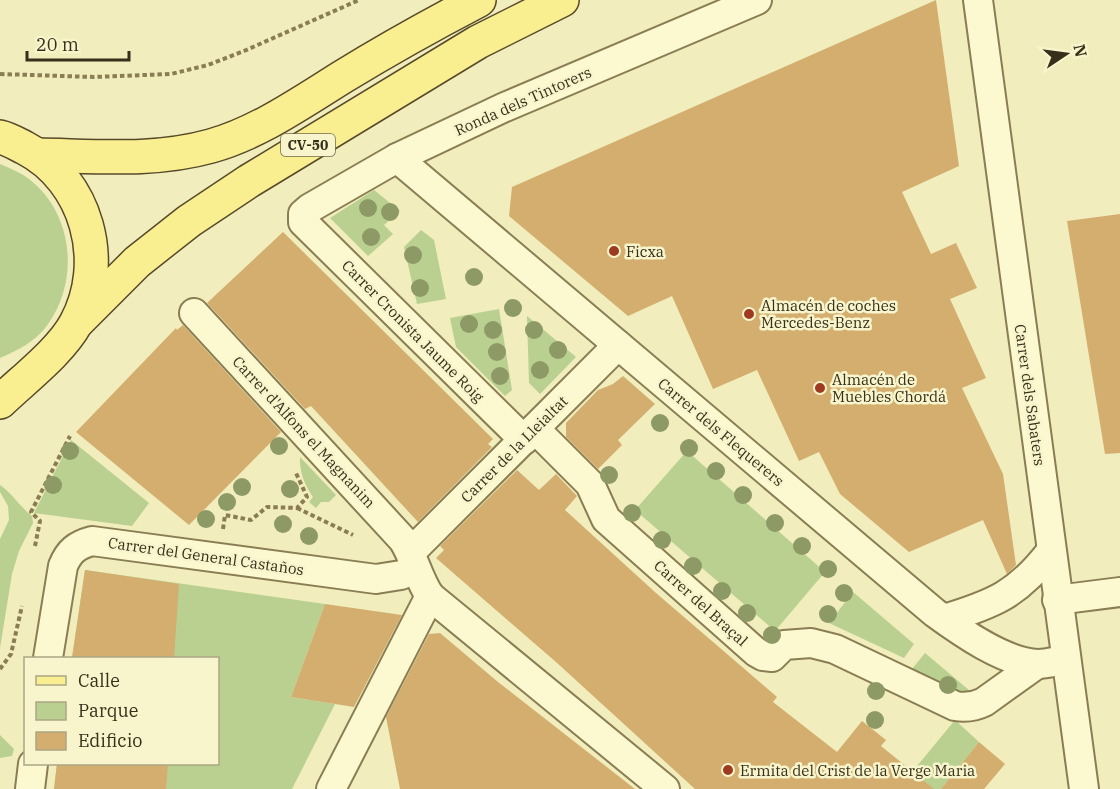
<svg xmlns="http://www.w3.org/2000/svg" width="1120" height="789" font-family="'IBM Plex Serif',serif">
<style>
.green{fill:#bad090}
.building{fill:#d3ae6f}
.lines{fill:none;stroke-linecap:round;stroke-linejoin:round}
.street-casing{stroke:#8a7d54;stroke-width:32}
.primary-casing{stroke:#574929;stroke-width:36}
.path{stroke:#8a7d54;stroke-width:4;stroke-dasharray:4.5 3;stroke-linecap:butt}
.street{stroke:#fcf8d0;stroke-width:28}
.primary{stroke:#f9ef90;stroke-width:33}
.tree{fill:#8d9a66}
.poi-dot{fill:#9e3a1f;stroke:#f8f5cc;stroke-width:2}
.labels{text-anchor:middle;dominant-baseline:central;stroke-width:5;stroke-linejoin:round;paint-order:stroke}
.shield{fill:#f8f5cc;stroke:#726a4f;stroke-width:1.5}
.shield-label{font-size:14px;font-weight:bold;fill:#382f1a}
.street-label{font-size:15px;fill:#382f1a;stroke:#f8f5cc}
.poi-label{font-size:15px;fill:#382f1a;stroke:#f8f5cc;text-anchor:start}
</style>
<rect width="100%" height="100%" fill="#f1edbc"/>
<g class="green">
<path d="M0,164C9,168 20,172 29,179C73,213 80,279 48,324C37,341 18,350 0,358Z"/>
<polygon points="374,190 400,211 384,225 393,234 368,256 330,218"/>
<polygon points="421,230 434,240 446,299 417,304 404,247"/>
<polygon points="499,309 512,390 505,396 456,347 450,318"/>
<polygon points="527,316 576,357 540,394 529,383"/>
<polygon points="71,440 149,503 132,526 34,513"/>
<polygon points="687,451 825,572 775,631 635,510"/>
<path d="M300,457L336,495L329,502H321L316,508L309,502L313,497C305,486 299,471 300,457Z"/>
<path d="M0,485C13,494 20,507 32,516L33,523L19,551L12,574L0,648V539L9,520L8,506L0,492Z"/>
<polygon points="85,570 325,604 291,697 335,704 292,789 54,789 57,764 218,764 218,658 72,658"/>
<polygon points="853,592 914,644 904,658 829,623"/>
<polygon points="925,653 976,696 963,699 908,674"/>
<polygon points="955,720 979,742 941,789 898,789"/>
<polygon points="0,735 14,749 12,756 0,758"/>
</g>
<g class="building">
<polygon points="936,0 959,166 902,192 931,254 956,243 977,288 950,299 986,378 962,388 1003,474 1016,565 1007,574 983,520 909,552 840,494 819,452 799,461 757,370 713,389 672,296 628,316 509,216 512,187"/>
<polygon points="1120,214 1120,453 1105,454 1067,221"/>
<polygon points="283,232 493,439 488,444 492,447 418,522 311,406 305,409 207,303"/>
<polygon points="183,325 281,432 189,525 76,432 176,328 177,330"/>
<polygon points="623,376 655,404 618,440 622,445 598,469 566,437 566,423 598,390 613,384"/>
<polygon points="517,470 539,490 556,474 577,496 565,510 656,593 777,697 773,702 837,752 862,721 886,740 881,746 934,789 695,789 556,662 436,558 444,550 440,546"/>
<polygon points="85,570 179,584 174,658 72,658"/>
<polygon points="325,604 402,615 354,707 291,697"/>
<polygon points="440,633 498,682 635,789 400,789 386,717 429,634"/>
<polygon points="979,742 1005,764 984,789 941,789"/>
<polygon points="57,764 168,764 166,789 54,789"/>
</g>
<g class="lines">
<g class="street-casing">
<g id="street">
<polyline points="978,0 1084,789"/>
<path d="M397,158L935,613C961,632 1005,663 1038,664C1047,664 1057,661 1066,660"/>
<path d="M194,313L403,540C414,557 418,578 430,596L665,789"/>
<path d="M535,429L590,484L606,519L756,652L763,656L772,657L784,645L811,643L835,649L955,706C966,708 974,707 984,702L1037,664"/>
<polyline points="524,440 303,222 303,214 310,208 397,158 505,107 757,0"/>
<polyline points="411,552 618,345"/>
<polyline points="1057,600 1120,592"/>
<path d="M944,619C994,604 1018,594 1051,551"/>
<path d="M48,658L63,566C69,551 77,545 92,541L376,579L401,575L416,569"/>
<polyline points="30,789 33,764"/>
<polyline points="331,789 430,596"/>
</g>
</g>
<g class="primary-casing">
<g id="primary">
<path d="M0,137C9,139 17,144 25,148C87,180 109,262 76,323C61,351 24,379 0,402"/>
<path d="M38,155C96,156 154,162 211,146C258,133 302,102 344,76C388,49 433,24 479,0"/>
<polyline points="77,322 137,262 189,221 249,181 478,42 562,0"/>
</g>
</g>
<g class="path">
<polyline points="0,74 94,77 171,74 208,65 244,51 359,0"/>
<polyline points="297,508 353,535"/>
<polyline points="223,529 225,515 251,520 267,507 297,508 307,497 296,473"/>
<polyline points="35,546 40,521 31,512 70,436"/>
<polyline points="0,669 11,654 22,606"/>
</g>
<use href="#street" class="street"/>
<use href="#primary" class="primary"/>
</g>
<g class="tree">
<circle cx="368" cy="208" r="9"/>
<circle cx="390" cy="212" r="9"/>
<circle cx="371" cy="237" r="9"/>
<circle cx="413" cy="255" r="9"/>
<circle cx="474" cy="277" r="9"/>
<circle cx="420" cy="288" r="9"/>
<circle cx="513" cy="308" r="9"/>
<circle cx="469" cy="324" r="9"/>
<circle cx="493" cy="330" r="9"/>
<circle cx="534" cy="330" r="9"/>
<circle cx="558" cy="350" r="9"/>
<circle cx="497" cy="352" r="9"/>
<circle cx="540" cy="370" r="9"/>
<circle cx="500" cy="376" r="9"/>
<circle cx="660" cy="423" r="9"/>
<circle cx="279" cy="446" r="9"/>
<circle cx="689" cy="448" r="9"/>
<circle cx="70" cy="451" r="9"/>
<circle cx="716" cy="471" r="9"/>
<circle cx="609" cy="475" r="9"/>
<circle cx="53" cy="485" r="9"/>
<circle cx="242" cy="487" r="9"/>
<circle cx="290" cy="489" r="9"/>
<circle cx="743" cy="495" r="9"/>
<circle cx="227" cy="502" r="9"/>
<circle cx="632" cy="513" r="9"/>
<circle cx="206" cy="519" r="9"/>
<circle cx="775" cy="523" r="9"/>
<circle cx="283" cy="524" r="9"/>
<circle cx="309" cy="536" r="9"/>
<circle cx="662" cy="540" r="9"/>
<circle cx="802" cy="546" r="9"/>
<circle cx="693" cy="566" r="9"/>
<circle cx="828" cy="569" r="9"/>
<circle cx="722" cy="591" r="9"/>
<circle cx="844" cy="593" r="9"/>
<circle cx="747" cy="613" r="9"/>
<circle cx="828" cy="614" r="9"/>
<circle cx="772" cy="635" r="9"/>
<circle cx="948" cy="685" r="9"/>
<circle cx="876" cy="691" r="9"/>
<circle cx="875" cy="720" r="9"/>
</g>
<g class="poi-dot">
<circle cx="614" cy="251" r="6"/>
<circle cx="749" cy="314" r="6"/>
<circle cx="820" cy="388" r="6"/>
<circle cx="728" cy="770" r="6"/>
</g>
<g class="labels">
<rect class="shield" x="281" y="134" width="54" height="22" rx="4.5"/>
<g class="shield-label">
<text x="308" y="145">CV-50</text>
</g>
<g class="street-label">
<text transform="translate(523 101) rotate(-24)">Ronda dels Tintorers</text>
<text transform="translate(413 331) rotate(45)">Carrer Cronista Jaume Roig</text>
<text transform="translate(1030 395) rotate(82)">Carrer dels Sabaters</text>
<text transform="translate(304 432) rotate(47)">Carrer d'Alfons el Magnanim</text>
<text transform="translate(721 432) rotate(40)">Carrer dels Flequerers</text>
<text transform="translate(514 449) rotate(-45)">Carrer de la Lleialtat</text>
<text transform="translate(206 556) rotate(8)">Carrer del General Castaños</text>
<text transform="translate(701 603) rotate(42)">Carrer del Braçal</text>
</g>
<g class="poi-label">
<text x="626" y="251">Ficxa</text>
<text x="761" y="305">Almacén de coches<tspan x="761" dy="17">Mercedes-Benz</tspan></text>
<text x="832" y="379">Almacén de<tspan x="832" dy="17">Muebles Chordá</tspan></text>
<text x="740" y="770">Ermita del Crist de la Verge Maria</text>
</g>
</g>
<rect x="24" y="657" width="195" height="108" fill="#f8f5cc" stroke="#aba685" stroke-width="1.5"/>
<rect x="36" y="676" width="30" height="9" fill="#f9ef90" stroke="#aba685" stroke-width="1.5"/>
<text x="78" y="687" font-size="18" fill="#382f1a">Calle</text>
<rect x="36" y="702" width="30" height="18" fill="#bad090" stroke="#aba685" stroke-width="1.5"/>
<text x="78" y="717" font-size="18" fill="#382f1a">Parque</text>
<rect x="36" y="732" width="30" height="18" fill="#d3ae6f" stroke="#aba685" stroke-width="1.5"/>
<text x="78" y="747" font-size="18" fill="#382f1a">Edificio</text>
<g transform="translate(1066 54) rotate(77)" stroke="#f8f5cc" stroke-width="4.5" paint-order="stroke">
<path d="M0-4.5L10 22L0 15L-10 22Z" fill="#382f1a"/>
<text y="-9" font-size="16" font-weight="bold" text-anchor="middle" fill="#382f1a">N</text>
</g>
<path d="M27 51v9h102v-9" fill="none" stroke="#382f1a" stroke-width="3"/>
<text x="36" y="51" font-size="18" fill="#382f1a" stroke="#f8f5cc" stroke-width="4.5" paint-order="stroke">20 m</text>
</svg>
